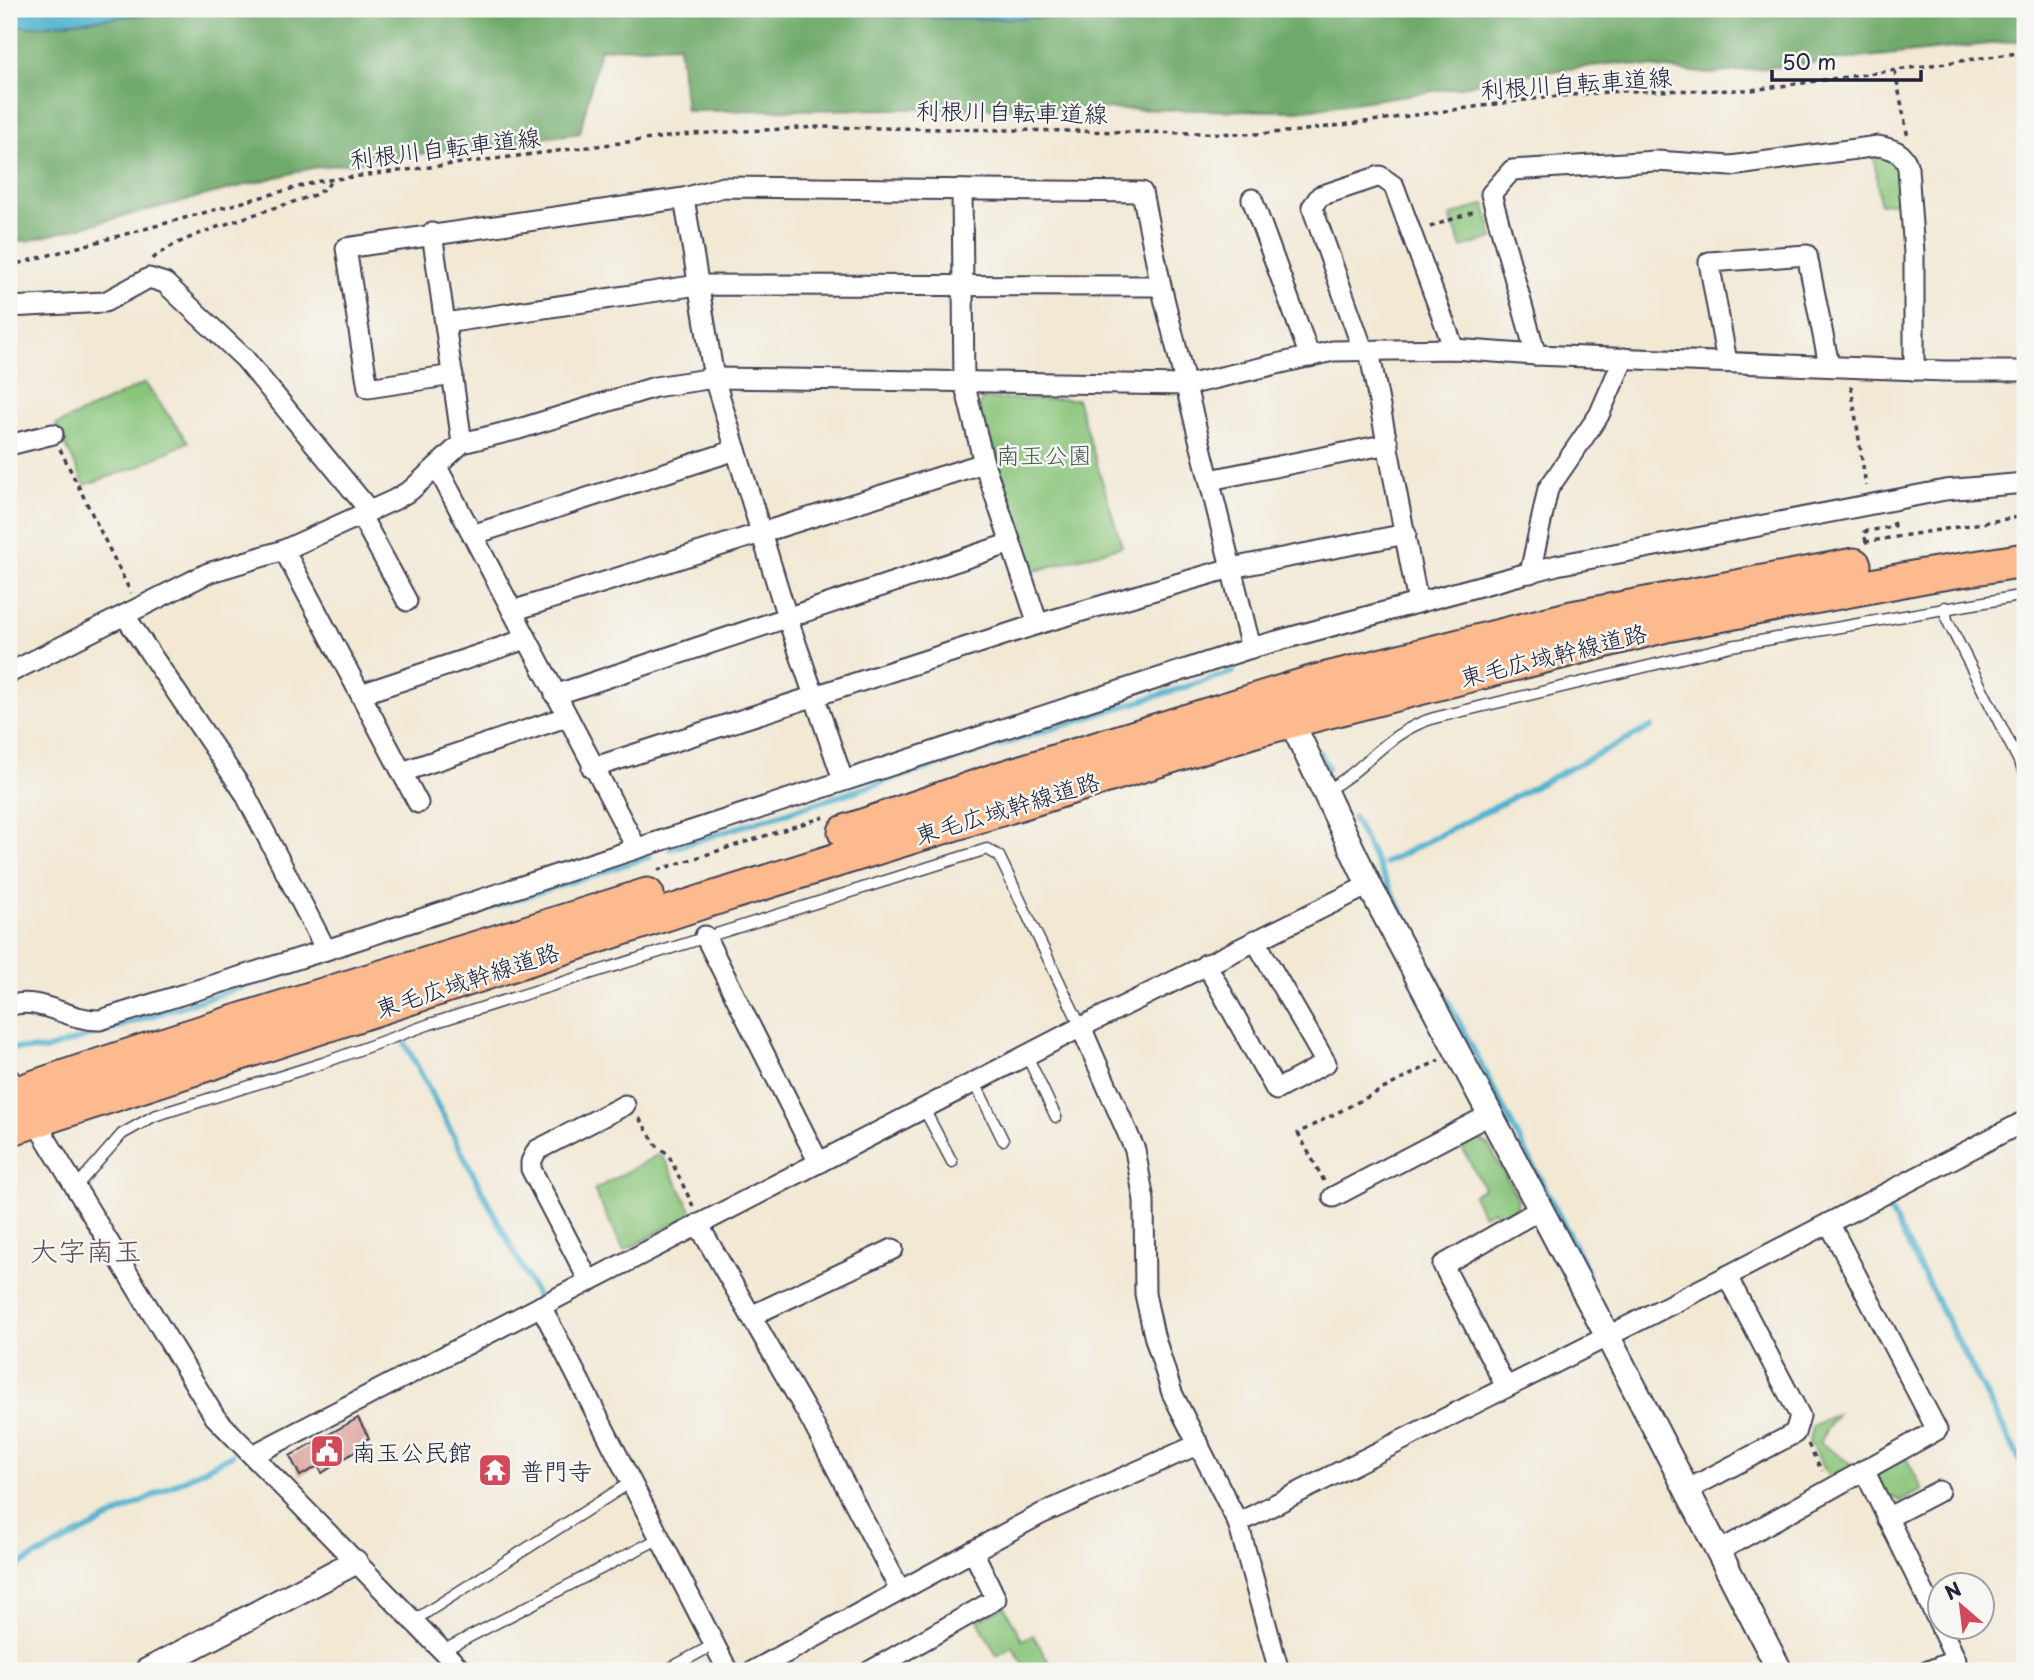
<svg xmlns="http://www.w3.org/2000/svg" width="2034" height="1680" font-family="'Playpen Sans','Klee One',sans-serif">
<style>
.green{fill:#8ac57a;stroke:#56745a;stroke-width:2}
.forest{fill:#6faa6a;stroke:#486652;stroke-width:2}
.water{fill:#4eb1cd;stroke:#386a84;stroke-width:2}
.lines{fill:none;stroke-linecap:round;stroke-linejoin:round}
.stream{stroke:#4eb1cd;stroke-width:6}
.building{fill:#da9992}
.service-casing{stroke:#414052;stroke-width:13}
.minor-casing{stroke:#414052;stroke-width:23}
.tertiary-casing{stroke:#414052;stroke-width:28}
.trunk-casing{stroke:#414052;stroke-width:37}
.path{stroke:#414052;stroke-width:3.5;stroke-dasharray:5 5;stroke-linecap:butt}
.service{stroke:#fff;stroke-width:10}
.minor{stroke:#fff;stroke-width:19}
.tertiary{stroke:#fff;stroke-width:24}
.trunk{stroke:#fcba8e;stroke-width:33}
.labels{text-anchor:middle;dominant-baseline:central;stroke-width:5;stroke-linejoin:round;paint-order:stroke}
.street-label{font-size:24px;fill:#22223b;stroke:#f6f6f2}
.park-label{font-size:24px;fill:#465b51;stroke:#f6f6f2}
.poi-label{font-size:24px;fill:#22223b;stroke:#f6f6f2;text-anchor:start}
.quarter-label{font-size:28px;fill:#624c59;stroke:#f6f6f2}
</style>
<rect width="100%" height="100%" fill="#f6f6f2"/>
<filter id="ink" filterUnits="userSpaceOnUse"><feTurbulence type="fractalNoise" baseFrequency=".0143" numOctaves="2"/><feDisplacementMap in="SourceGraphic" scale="14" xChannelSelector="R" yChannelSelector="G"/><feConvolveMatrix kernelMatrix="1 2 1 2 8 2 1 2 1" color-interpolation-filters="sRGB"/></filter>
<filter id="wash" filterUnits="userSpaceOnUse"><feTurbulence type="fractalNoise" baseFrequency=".00686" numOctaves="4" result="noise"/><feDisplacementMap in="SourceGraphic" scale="28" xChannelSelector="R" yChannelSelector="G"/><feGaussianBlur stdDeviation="1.57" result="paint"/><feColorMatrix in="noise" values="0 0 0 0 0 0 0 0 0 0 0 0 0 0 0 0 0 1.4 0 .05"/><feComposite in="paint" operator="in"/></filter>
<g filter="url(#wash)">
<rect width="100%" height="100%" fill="#f2e8d4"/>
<g class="green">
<polygon points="1884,155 1898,164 1900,202 1880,204 1874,157"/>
<polygon points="1485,204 1493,238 1462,248 1450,216"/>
<polygon points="145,383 188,442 137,467 85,485 56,425"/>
<polygon points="982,399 1077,399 1122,546 1031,572 979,407"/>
<polygon points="1473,1135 1489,1146 1518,1199 1517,1208 1498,1217 1493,1210 1483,1215 1473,1195 1484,1188 1459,1142"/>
<polygon points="659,1154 666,1162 693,1214 624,1251 594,1190"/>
<polygon points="1836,1414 1819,1442 1857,1468 1831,1481 1809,1441 1812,1426"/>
<polygon points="1904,1454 1923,1490 1901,1501 1887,1495 1877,1476 1884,1464"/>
<polygon points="1004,1606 1022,1640 1033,1635 1054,1671 1027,1671 1013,1647 997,1656 978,1621"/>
</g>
<path class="forest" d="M192,9H822C936,24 1054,20 1168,9H2025V40L1709,74L1616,63L1492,79L1468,86L1298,111L991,108L686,111L679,45L600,49L580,133L312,168L27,241L9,240V23L28,27Z"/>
<g class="water">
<polygon points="9,9 192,9 27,27 9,23"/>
<path d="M822,9H1168C1054,20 936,24 822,9Z"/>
</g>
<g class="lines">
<g class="stream">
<polyline points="1320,753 1328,768"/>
<polyline points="1353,817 1588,1272"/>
<polyline points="670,849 1233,672"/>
<polyline points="1385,863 1651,727"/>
<polyline points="381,942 649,857"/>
<polyline points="404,1041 538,1298"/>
<polyline points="11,1048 45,1050 357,950"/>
<polyline points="1863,1216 1884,1207 1891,1212 2025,1470"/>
<polyline points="9,1570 232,1455"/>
</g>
</g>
<g id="blocks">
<polygon class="building" points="358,1418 369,1438 363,1441 365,1445 322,1473 318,1466 300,1476 290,1456"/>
</g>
</g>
<g filter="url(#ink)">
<use href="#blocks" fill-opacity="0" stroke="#414052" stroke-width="2"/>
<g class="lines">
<g class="service-casing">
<g id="service">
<polyline points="1945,607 1947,620 2025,773"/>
<path d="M1325,791C1367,770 1384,733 1434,718L1731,646L2025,595"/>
<polyline points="1027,1056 1056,1117"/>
<polyline points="975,1083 1003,1140"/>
<polyline points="924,1109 952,1162"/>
<polyline points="74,1189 122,1134 154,1116 323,1063 430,1024 987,849 999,856 1081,1027"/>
<polyline points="413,1621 631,1482"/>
<polyline points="442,1651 658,1539"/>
<polyline points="665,1671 715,1644"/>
</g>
</g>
<g class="minor-casing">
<g id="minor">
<polyline points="962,190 964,382 984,463 1038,624"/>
<polyline points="684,198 714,378 787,617 843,780"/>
<polyline points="1252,199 1310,357"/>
<polyline points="432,233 462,443"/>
<polyline points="9,307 105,302 149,278 165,283 245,359 369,510"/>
<polyline points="445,323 698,285 1161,286"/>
<polyline points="1363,350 1312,207 1320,196 1380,176 1394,186 1454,349"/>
<polyline points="1369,350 1418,603"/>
<path d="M1536,355L1491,194L1512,170L1656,161L1731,166L1878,146C1894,149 1904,152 1908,168L1914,253V370"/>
<polyline points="1727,362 1709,262 1807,255 1829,365"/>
<polyline points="453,375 368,388 346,248 684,198 723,187 1142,192 1161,286 1251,648"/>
<polyline points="9,445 53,434"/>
<polyline points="437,467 636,847"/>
<polyline points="1210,480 1388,444"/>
<polyline points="361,516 407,601"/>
<polyline points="472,535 736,450"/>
<polyline points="284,550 418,803"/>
<polyline points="1530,573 1548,489 1599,415 1624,358"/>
<polyline points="512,611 984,463"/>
<polyline points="125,616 244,792 326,950"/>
<polyline points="9,673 208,573 284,550 394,500 411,490 462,443 519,429 655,387 714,378 1187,385 1333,351 1454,349 1536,355 1944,371 2025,371"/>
<polyline points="361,694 526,639"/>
<polyline points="555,695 1011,543"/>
<polyline points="592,768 1038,624 1231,568 1406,534"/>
<polyline points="402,772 566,717"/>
<polyline points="705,936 819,1163"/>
<polyline points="1206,964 1276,1090 1326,1063 1255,940"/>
<path d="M9,1006C39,995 68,1021 100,1020L326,950L1251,648L1557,565L1945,490L2025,483"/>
<polyline points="1081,1027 1135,1150 1144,1200 1145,1294 1154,1335 1172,1393 1238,1523 1279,1671"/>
<polyline points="9,1078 215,1417 462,1671"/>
<polyline points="1333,1197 1489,1115"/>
<polyline points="698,1224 811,1420 900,1590"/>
<polyline points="589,1281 531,1169 531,1162 537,1150 625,1105"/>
<polyline points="541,1306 728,1671"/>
<polyline points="751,1316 893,1249"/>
<polyline points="1506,1387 1443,1265 1539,1210"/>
<polyline points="253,1455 1081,1027 1369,885"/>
<polyline points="1864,1470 1940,1625"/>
<polyline points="1687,1490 1795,1433 1800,1416 1727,1276"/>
<polyline points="1887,1518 1939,1491"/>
<polyline points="1238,1523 1727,1276 2025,1121"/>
<polyline points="1719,1551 1937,1430 1829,1223"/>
<polyline points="753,1671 1041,1514 1199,1444"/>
<polyline points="870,1671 996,1599 973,1551"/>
<polyline points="1928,1671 1956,1660 1941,1628"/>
</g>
</g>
<g class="tertiary-casing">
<g id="tertiary">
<polyline points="1284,706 1369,885 1607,1335 1780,1671"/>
<polyline points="147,1671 355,1562"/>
</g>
</g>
<g class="trunk-casing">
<g id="trunk">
<polyline points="845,832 999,779 1311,683 1572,618 1854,565"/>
<path d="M9,1096C219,1023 435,963 647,895"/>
<polyline points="9,1129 702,902 1255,730 1666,625 1924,576 2025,560"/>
</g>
</g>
<g class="path">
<polyline points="1895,71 1908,138"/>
<polyline points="1430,227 1475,211"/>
<path d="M153,259C172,237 281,207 314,195L327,187L331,180"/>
<polyline points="9,266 320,181 691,134 819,127 1257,134 1298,131 1548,97 1620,91 1752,90 2025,52"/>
<polyline points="1851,386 1866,486"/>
<polyline points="60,449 131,593"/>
<polyline points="1865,542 2025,516"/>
<polyline points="1866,542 1864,532 1894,526 1893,520"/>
<polyline points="658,870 824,817"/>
<polyline points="639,1118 657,1146 668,1154 693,1206"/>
<polyline points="1324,1181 1298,1133 1439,1060"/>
<polyline points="1808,1444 1822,1471"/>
</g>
<use href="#service" class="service"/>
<use href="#minor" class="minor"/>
<use href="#tertiary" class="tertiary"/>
<use href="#trunk" class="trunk"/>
</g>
</g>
<defs>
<g id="civic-square" transform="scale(1.75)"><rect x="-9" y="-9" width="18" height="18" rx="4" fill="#d1495b" stroke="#f6f6f2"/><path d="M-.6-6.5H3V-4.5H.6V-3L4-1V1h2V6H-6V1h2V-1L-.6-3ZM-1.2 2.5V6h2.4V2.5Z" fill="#fff"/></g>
<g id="temple-square" transform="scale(1.75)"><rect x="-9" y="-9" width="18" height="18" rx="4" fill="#d1495b" stroke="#f6f6f2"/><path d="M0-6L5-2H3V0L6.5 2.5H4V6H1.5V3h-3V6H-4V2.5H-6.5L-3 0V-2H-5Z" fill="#fff"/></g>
</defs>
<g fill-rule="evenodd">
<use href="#civic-square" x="327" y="1451"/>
<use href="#temple-square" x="495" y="1470"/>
</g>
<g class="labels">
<g class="street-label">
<text transform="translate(1576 82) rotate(-4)">利根川自転車道線</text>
<text transform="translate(1012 111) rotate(1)">利根川自転車道線</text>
<text transform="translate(445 147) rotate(-7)">利根川自転車道線</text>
<text transform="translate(1553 654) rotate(-14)">東毛広域幹線道路</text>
<text transform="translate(1007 807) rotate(-17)">東毛広域幹線道路</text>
<text transform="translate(467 979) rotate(-18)">東毛広域幹線道路</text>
</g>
<g class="park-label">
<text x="1044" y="454">南玉公園</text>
</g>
<g class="poi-label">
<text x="352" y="1451">南玉公民館</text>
<text x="520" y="1470">普門寺</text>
</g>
<g class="quarter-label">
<text x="86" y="1249">大字南玉</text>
</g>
</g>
<rect width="2034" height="1680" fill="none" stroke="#f6f6f2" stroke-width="35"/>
<g transform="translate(1961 1606) rotate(332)"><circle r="33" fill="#f6f6f2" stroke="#a1a1a9" stroke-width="2"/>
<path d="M0-5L12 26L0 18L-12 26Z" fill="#d1495b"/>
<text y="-10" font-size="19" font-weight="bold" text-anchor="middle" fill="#22223b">N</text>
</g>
<path d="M1772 70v10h149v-10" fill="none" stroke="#22223b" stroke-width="3.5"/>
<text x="1782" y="70" font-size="21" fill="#22223b" stroke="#f6f6f2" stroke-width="5" paint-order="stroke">50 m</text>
</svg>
